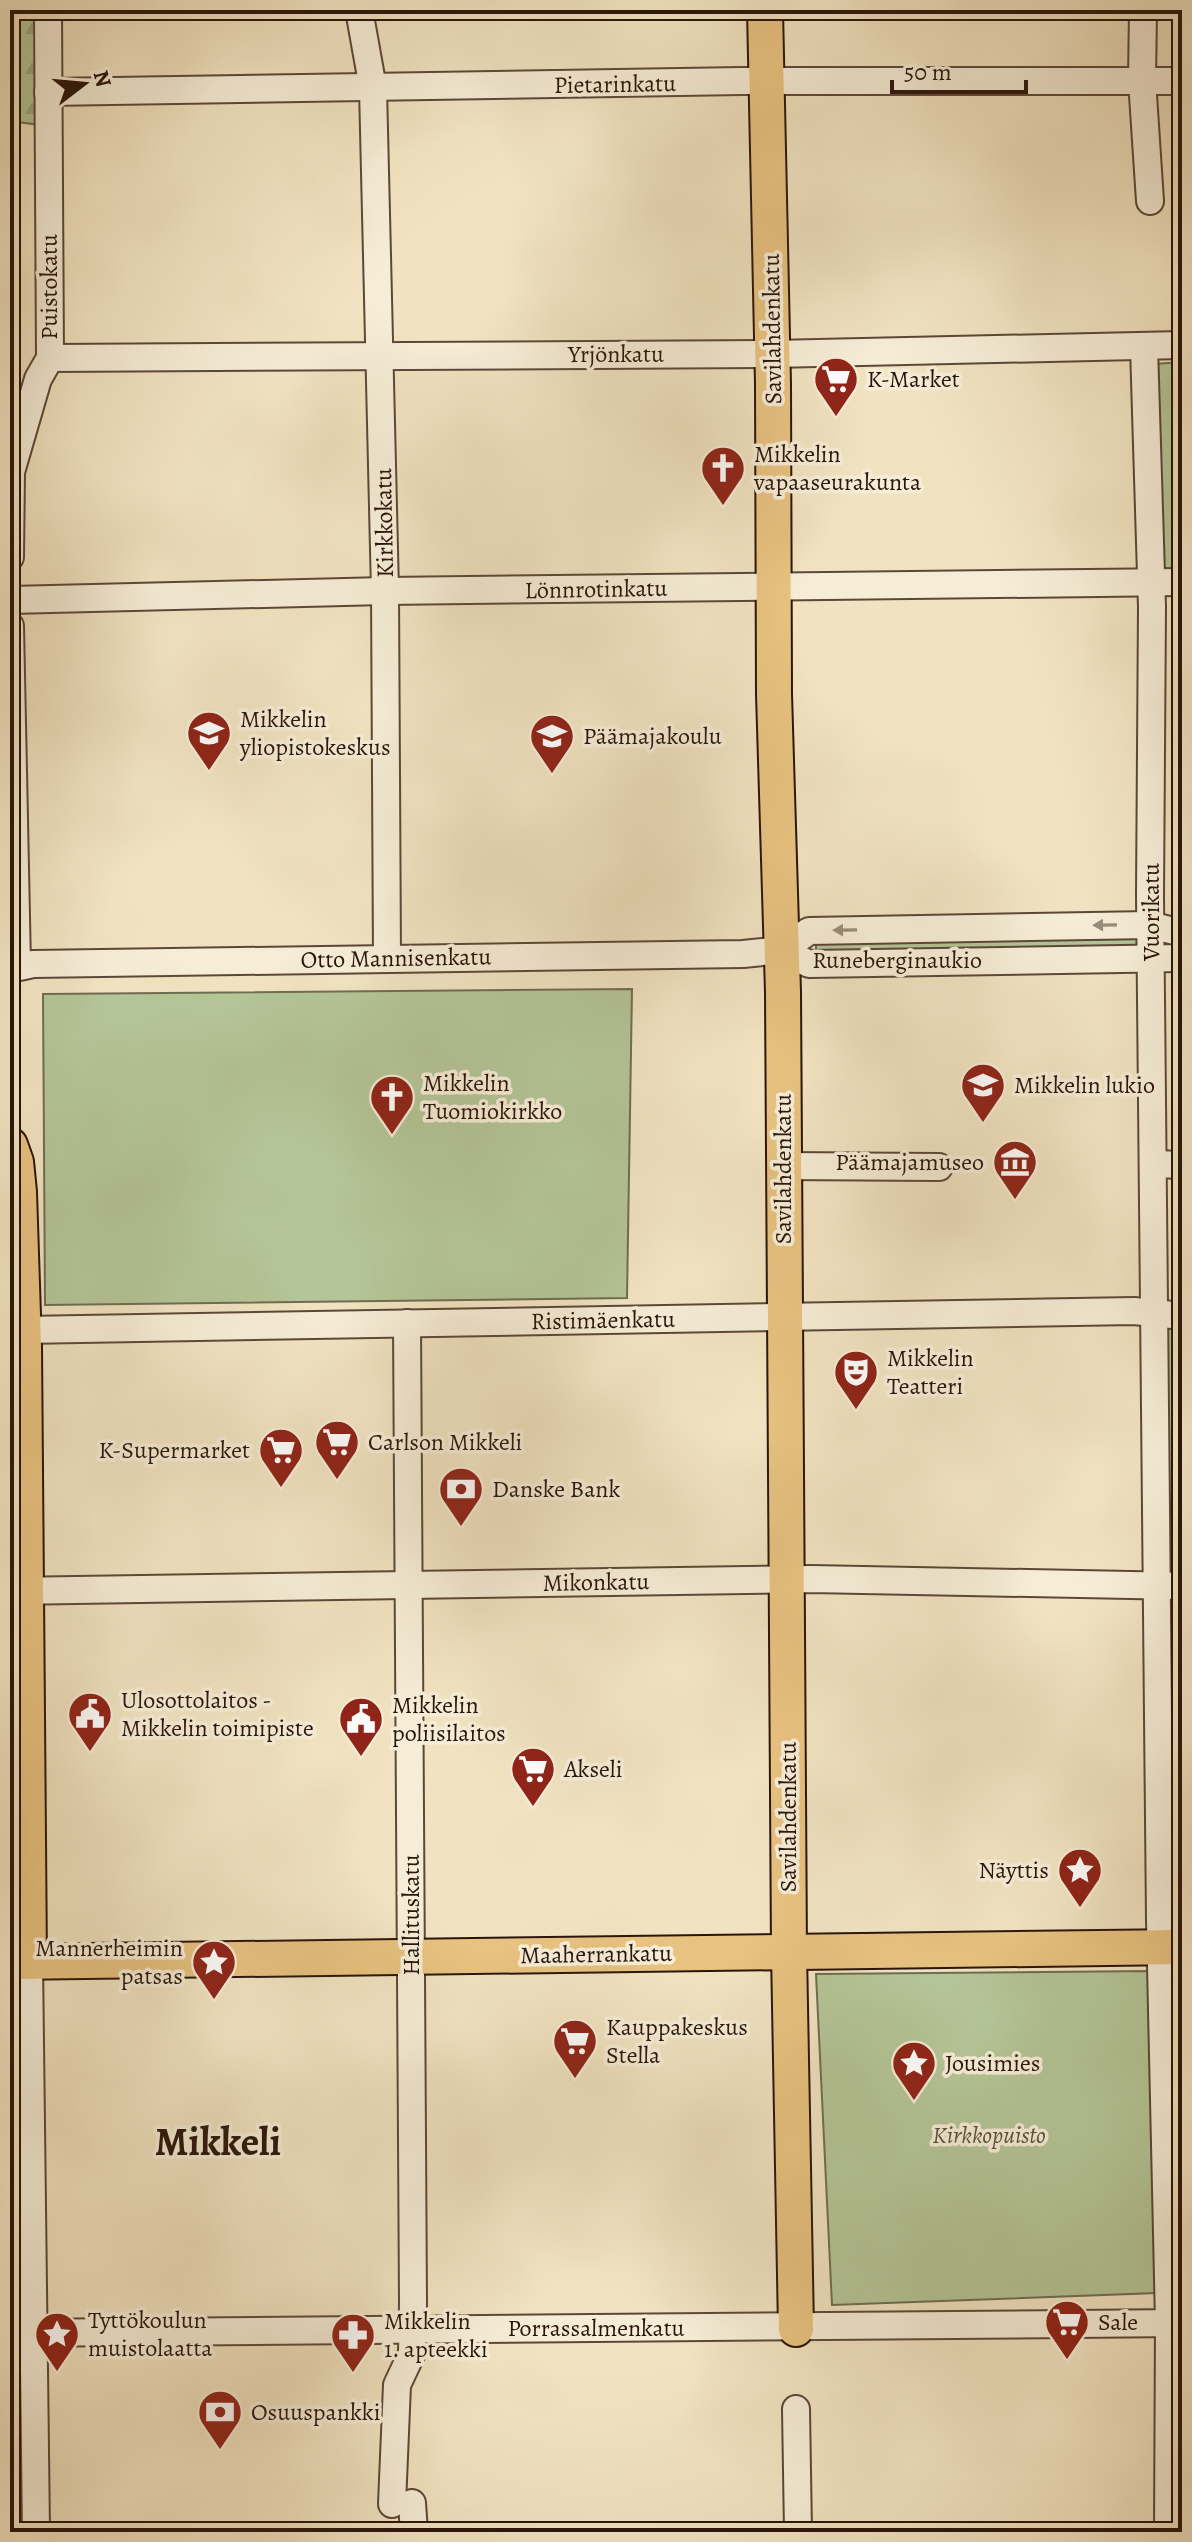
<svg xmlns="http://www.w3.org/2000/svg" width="1192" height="2542" font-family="Alegreya,serif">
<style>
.forest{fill:url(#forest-firs);stroke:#6f6d51;stroke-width:2}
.park{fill:#b4c597;stroke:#6f6d51;stroke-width:2}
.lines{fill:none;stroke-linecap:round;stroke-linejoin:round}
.minor-casing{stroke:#5c4838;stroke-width:30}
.major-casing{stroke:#2a150b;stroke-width:38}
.minor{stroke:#f6edd7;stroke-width:26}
.major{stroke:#e8c280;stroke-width:34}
.oneway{fill:#9a8c7b}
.labels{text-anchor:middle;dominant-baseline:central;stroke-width:7;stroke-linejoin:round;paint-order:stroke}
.street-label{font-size:24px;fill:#2a150b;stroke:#f6edd7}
.poi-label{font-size:24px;fill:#2a150b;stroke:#f6edd7;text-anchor:start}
.park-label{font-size:24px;font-style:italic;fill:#5a533c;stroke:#f6edd7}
.town-label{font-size:40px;font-weight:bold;fill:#2a150b;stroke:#f6edd7}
</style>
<defs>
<pattern id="forest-firs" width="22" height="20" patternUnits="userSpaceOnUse" patternTransform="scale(2)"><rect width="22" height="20" fill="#b4c597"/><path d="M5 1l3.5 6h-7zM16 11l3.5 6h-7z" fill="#9ba881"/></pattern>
</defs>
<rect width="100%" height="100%" fill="#f1e3c1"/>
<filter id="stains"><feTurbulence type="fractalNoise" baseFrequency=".0025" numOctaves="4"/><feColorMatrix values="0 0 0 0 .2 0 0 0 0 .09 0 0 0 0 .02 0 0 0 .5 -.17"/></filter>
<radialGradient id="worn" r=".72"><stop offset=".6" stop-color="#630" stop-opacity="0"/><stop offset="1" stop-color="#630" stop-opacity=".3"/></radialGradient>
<polygon class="forest" points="10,10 36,10 41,125 10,121"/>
<g class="park">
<polygon points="1182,362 1182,569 1158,570 1154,364"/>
<polygon points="1148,929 1149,954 816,960 816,934"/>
<polygon points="632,989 627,1298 45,1305 43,994"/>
<polygon points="1167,1326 1182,1330 1182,1571 1170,1570"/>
<polygon points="1153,1971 1157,2293 832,2305 816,1974"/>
</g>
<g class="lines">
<g class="minor-casing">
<g id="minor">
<polyline points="359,10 373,88 385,591 387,958"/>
<polyline points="1143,10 1142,80 1150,201"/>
<polyline points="48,92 742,81 1182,81"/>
<polyline points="1144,347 1152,607 1150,896 1160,1920 1169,2323 1168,2532"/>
<polyline points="50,358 773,354 1182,345"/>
<polyline points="10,557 11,472 38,379 50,358 48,10"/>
<polyline points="10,600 385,591 1182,582"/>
<polyline points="10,626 17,965"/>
<polyline points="782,950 809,964 1182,958"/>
<polyline points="10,969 33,964 743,954 782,950 809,931 1150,925 1182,933"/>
<polyline points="1155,1164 1182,1165"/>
<polyline points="782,1166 939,1167"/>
<polyline points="23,1330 1134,1311 1182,1316"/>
<polyline points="10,1591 811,1579 1182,1586"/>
<polyline points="29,1962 36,2532"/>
<polyline points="10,2333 1182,2323"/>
<polyline points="796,2409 798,2532"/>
<polyline points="412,2503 414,2532"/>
<polyline points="392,2504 397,2385 412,2353 413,2303 407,1323"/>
</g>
</g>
<g class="major-casing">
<g id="major">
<polyline points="765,10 773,384 774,694 783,992 789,1952 796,2329"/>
<polyline points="10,1145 16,1162 19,1192 24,1346 29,1962"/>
<polyline points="10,1962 1182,1947"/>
</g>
</g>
<use href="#minor" class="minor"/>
<use href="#major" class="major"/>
</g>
<defs><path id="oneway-solid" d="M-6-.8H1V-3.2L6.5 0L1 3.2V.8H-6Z" transform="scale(2)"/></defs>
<g class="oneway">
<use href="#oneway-solid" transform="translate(1105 925) rotate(179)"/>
<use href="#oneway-solid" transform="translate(845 930) rotate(179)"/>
</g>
<defs>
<g id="supermarket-pin" transform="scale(2.3)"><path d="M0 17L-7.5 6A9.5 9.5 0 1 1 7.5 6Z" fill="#8f2418" stroke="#f6edd7"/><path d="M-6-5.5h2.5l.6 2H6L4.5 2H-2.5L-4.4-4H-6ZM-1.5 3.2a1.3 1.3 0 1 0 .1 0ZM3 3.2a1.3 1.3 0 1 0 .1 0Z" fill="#fff"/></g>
<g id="church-pin" transform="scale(2.3)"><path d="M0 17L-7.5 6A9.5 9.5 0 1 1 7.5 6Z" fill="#8f2418" stroke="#f6edd7"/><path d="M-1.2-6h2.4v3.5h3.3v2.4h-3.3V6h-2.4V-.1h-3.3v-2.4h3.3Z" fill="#fff"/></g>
<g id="university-pin" transform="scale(2.3)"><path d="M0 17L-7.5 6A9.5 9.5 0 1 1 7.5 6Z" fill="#8f2418" stroke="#f6edd7"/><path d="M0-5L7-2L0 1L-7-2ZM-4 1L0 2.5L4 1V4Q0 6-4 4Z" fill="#fff"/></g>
<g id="school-pin" transform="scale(2.3)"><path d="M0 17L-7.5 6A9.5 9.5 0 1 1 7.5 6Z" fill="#8f2418" stroke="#f6edd7"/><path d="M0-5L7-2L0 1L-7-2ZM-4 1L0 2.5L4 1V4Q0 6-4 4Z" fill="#fff"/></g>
<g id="museum-pin" transform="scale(2.3)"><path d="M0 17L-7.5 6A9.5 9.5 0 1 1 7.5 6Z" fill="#8f2418" stroke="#f6edd7"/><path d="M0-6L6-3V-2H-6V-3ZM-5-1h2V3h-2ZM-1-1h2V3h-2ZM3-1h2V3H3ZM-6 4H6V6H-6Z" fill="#fff"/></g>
<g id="theatre-pin" transform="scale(2.3)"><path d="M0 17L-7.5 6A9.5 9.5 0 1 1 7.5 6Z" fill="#8f2418" stroke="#f6edd7"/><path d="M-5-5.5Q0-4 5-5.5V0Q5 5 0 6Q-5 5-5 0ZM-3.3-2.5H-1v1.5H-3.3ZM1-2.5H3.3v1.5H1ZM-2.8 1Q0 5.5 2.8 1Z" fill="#fff"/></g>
<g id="bank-pin" transform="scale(2.3)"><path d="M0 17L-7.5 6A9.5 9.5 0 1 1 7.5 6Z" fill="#8f2418" stroke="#f6edd7"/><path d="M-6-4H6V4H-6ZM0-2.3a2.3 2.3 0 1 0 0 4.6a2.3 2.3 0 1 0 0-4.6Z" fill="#fff"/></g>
<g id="civic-pin" transform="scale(2.3)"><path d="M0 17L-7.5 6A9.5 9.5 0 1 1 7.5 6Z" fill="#8f2418" stroke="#f6edd7"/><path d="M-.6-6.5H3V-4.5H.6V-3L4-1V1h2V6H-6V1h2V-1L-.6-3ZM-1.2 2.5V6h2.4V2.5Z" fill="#fff"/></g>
<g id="sight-pin" transform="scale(2.3)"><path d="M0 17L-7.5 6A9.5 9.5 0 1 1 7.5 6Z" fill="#8f2418" stroke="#f6edd7"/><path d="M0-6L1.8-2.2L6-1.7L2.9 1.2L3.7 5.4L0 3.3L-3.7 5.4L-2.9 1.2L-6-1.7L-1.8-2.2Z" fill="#fff"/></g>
<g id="pharmacy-pin" transform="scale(2.3)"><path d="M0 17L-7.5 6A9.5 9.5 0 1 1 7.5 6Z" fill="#8f2418" stroke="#f6edd7"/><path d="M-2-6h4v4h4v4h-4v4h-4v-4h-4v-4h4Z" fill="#fff"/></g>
</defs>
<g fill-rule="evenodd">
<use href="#supermarket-pin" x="836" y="379"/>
<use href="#church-pin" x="723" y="468"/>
<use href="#university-pin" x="209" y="733"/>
<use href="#school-pin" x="552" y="736"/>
<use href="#school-pin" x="983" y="1085"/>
<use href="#church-pin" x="392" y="1097"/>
<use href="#museum-pin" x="1015" y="1162"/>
<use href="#theatre-pin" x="856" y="1372"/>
<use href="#supermarket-pin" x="337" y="1442"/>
<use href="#supermarket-pin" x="281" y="1450"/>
<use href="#bank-pin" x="461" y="1489"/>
<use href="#civic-pin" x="90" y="1714"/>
<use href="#civic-pin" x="361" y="1719"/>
<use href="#supermarket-pin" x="533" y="1769"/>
<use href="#sight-pin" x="1080" y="1870"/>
<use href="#sight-pin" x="214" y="1962"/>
<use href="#supermarket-pin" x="575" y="2041"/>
<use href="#sight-pin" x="914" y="2063"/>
<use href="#supermarket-pin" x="1067" y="2322"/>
<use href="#sight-pin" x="57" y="2334"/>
<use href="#pharmacy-pin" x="353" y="2335"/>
<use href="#bank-pin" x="220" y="2412"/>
</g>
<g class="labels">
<g class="street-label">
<text transform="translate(615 84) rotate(-1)">Pietarinkatu</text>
<text transform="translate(49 287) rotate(-90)">Puistokatu</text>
<text transform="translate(772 329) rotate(-91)">Savilahdenkatu</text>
<text x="616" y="354">Yrjönkatu</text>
<text transform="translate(384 523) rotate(-91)">Kirkkokatu</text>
<text transform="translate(596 589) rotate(-1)">Lönnrotinkatu</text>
<text transform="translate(1151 912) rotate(-90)">Vuorikatu</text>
<text transform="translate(396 958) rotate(-1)">Otto Mannisenkatu</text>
<text x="897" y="960">Runeberginaukio</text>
<text transform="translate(783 1169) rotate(-90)">Savilahdenkatu</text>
<text transform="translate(603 1320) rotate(-1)">Ristimäenkatu</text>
<text transform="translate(596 1582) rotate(-1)">Mikonkatu</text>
<text transform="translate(788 1817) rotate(-90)">Savilahdenkatu</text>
<text transform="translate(411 1915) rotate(-90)">Hallituskatu</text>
<text transform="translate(596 1954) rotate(-1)">Maaherrankatu</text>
<text x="596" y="2328">Porrassalmenkatu</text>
</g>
<g class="poi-label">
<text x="867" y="379">K-Market</text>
<text x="754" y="454">Mikkelin<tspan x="754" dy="28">vapaaseurakunta</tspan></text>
<text x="240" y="719">Mikkelin<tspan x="240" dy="28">yliopistokeskus</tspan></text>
<text x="583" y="736">Päämajakoulu</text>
<text x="423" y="1083">Mikkelin<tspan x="423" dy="28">Tuomiokirkko</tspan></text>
<text x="1014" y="1085">Mikkelin lukio</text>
<text x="984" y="1162" text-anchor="end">Päämajamuseo</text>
<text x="887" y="1358">Mikkelin<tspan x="887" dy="28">Teatteri</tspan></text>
<text x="368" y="1442">Carlson Mikkeli</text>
<text x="250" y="1450" text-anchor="end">K-Supermarket</text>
<text x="492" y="1489">Danske Bank</text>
<text x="121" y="1700">Ulosottolaitos -<tspan x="121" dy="28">Mikkelin toimipiste</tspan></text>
<text x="392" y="1705">Mikkelin<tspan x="392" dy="28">poliisilaitos</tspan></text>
<text x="564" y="1769">Akseli</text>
<text x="1049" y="1870" text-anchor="end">Näyttis</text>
<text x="183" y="1948" text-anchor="end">Mannerheimin<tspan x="183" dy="28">patsas</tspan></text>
<text x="606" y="2027">Kauppakeskus<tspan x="606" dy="28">Stella</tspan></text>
<text x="945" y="2063">Jousimies</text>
<text x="88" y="2320">Tyttökoulun<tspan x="88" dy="28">muistolaatta</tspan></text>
<text x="384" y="2321">Mikkelin<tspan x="384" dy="28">1. apteekki</tspan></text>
<text x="1098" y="2322">Sale</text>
<text x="251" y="2412">Osuuspankki</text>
</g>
<g class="park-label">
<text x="989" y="2135">Kirkkopuisto</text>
</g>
<g class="town-label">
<text x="218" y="2141">Mikkeli</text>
</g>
</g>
<rect width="1192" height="2542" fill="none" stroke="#f1e3c1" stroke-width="40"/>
<rect x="12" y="12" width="1168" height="2518" fill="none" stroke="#2a150b" stroke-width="4"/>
<rect x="20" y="20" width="1152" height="2502" fill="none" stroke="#2a150b" stroke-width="2"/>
<g transform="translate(84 84) rotate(74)" stroke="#f6edd7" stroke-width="6" paint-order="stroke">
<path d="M0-6L14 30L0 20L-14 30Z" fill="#2a150b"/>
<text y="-12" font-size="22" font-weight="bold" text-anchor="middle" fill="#2a150b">N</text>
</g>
<path d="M892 80v12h134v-12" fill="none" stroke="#2a150b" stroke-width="4"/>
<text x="904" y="80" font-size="24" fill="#2a150b" stroke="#f6edd7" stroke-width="6" paint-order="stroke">50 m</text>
<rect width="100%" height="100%" filter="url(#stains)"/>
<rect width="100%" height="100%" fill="url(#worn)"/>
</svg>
